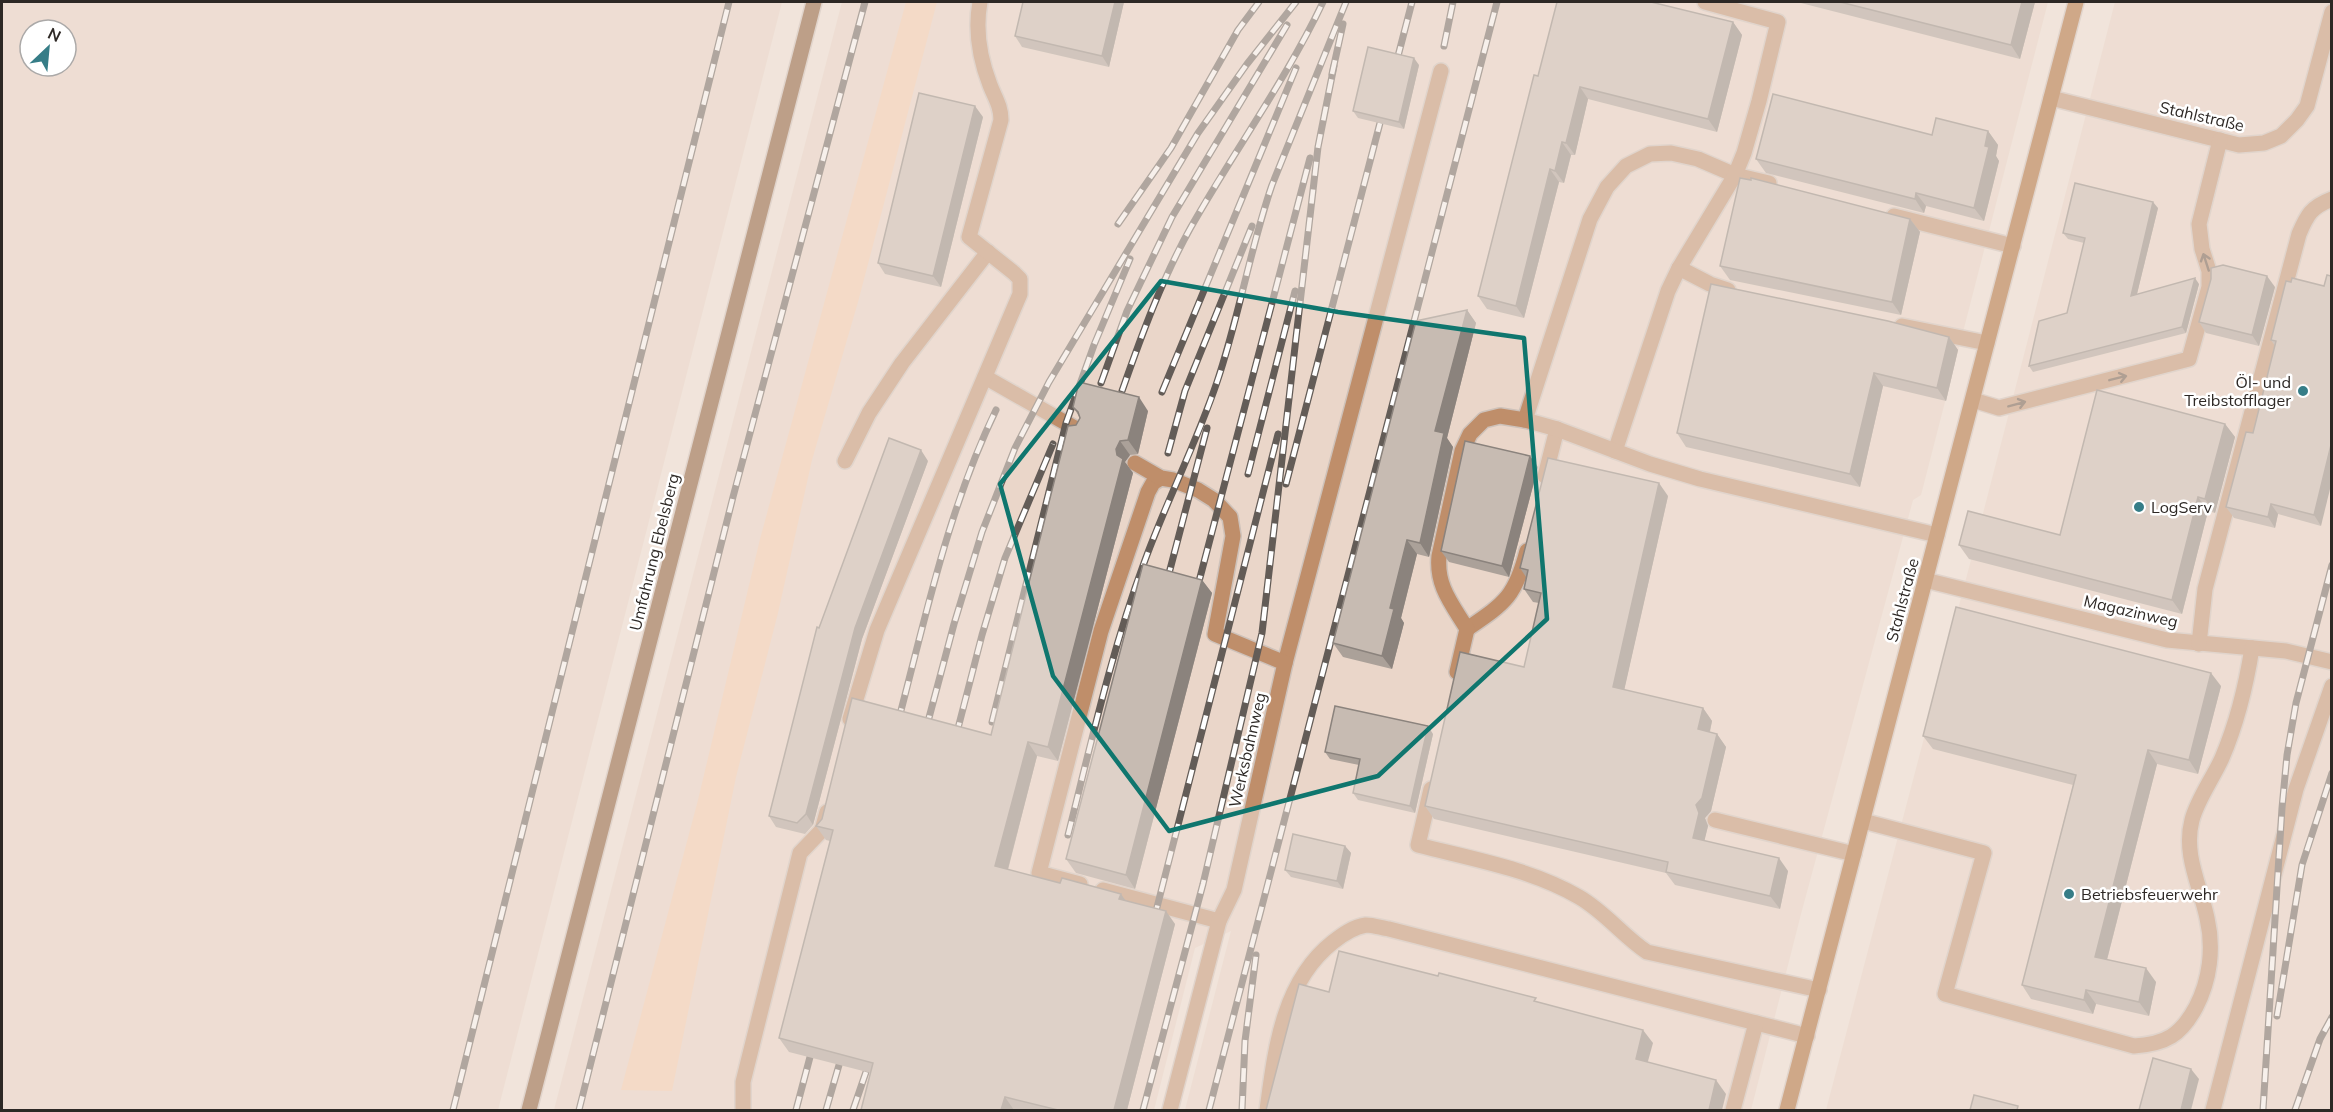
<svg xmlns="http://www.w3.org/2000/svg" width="2333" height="1112" font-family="Mulish,sans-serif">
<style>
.built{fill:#ead6c9;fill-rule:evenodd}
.green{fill:#f8ceb0}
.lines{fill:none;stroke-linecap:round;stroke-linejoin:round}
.lane-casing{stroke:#cec2ba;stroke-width:18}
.street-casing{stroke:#cec2ba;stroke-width:18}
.secondary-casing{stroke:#cec2ba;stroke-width:18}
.primary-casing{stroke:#cec2ba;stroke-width:18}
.lane{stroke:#bf8e6a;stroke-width:15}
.street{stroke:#bf8e6a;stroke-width:15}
.secondary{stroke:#a76024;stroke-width:15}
.primary{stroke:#7f4c24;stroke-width:15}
.rail-casing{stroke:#635c57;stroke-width:7}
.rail{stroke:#fff;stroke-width:4.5;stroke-dasharray:14;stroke-linecap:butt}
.wall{fill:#aba199}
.shaded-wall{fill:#8b837d}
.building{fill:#c7bbb2;stroke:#8b837d;stroke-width:1.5}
.oneway{stroke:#604c3d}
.marked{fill:none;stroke:#0f766e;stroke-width:4.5;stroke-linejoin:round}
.poi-dot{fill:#367d87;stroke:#fff;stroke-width:2}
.labels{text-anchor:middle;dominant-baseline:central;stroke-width:5;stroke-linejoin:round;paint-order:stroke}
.street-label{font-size:16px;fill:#2d2825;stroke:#fff}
.poi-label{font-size:16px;fill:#2d2825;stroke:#fff;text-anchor:start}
</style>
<rect width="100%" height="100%" fill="#f1e4db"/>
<g class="built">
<path d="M2,2H782L498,1110H2ZM30,30H66V66H30Z"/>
<polygon points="842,2 2048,2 1921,495 1913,500 1801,914 1751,1110 1185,1110 1231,931 1195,948 1154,1110 554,1110"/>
<polygon points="2115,2 2331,2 2331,1110 1826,1110 1971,560"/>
</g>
<polygon class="green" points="906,2 937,2 858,302 812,460 778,613 736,777 672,1091 621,1090 698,800 760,539"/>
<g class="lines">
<g class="lane-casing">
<g id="lane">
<polyline points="2051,98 2239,145 2264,143 2281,136 2297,120 2307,106 2332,12"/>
<polyline points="1894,216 2013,246"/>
<polyline points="1679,268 1710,284 1728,290"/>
<polyline points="1902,326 1987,343"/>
<polyline points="985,377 1080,431"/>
<polyline points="1973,400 1999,408 2189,359 2209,287 2209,271 2202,249 2199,224 2220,140"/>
<polyline points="1525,420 1590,219 1607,187 1626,166 1650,154 1671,153 1698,159 1735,175 1769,183"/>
<polyline points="1615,451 1668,291 1679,268 1735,175 1744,153 1759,101 1778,22 1705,2"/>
<polyline points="845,461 869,413 902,363 988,252"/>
<polyline points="1545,476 1557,429"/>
<polyline points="1925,580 2167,640 2286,651 2332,662"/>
<path d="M1467,629C1505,603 1515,597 1527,551"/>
<path d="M2199,644L2205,589L2299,234C2307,215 2311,207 2332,199"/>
<polyline points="1285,663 1441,71"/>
<path d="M1457,672L1467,629C1452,604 1436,586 1439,556L1462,451L1470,434L1484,420L1500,416L1525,420L1557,429L1650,464L1700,479L1937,535"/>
<path d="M850,719L877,630L1020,294V279L1014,273L969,237L1001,120C1001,106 995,98 990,85C980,59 975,29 980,2"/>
<path d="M1431,789L1418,845C1472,859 1531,869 1579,897C1605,912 1623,936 1647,952L1819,990"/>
<polyline points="1715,820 1854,854"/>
<path d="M1863,821L1984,853L1945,994L2134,1046C2166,1044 2181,1035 2196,1007C2210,980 2214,948 2207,918C2200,885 2183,854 2192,820C2197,800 2213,778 2222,758C2237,723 2246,686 2252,648"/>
<polyline points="1080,884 1039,873 1101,631 1148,492 1153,483 1161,478"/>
<polyline points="1103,890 1219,921 1234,890 1285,663 1215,634 1233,536 1230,517 1214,500 1198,490 1173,480 1161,478 1135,463"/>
<polyline points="743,1110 743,1082 800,853 822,830 827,812"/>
<path d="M1267,1110C1275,1051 1282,982 1333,942C1343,934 1353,927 1366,925C1373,925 1382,928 1389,929L1807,1036"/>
<polyline points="1733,1110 1756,1023"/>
<polyline points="2213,1110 2296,789 2332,686"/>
</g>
</g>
<g class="street-casing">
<polyline id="street" points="1170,1110 1219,921"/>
</g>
<g class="secondary-casing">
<polyline id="secondary" points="1787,1110 2076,2"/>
</g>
<g class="primary-casing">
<polyline id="primary" points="529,1110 814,2"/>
</g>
<use href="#lane" class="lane"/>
<use href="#street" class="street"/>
<use href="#secondary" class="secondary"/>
<use href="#primary" class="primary"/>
<g class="rail-casing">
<g id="rail">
<polyline points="1444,46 1453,2"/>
<polyline points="1397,60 1412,2"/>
<polyline points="1332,74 1343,24"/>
<polyline points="1118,224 1171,148 1238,30 1259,2"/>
<polyline points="1101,383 1127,311 1172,217 1287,25"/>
<path d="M1122,391C1142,334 1162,279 1191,227C1234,151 1286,80 1323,2"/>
<polyline points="1162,392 1296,68"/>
<polyline points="1168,453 1185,391 1252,226"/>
<polyline points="1248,474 1295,291"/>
<polyline points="1286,484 1380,123"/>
<polyline points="1167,581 1207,428"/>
<polyline points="1197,589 1310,158"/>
<path d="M898,722C926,616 948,509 996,410"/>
<polyline points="992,722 1066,423 1094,345 1130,259"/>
<polyline points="926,729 954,624 982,532 1015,448 1049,382 1198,133 1247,64 1296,2"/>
<polyline points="956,736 982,635 1005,558 1053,444"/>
<path d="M1068,835C1091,744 1111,652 1144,563C1166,502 1196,444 1217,382C1239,317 1250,249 1272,185L1346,2"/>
<polyline points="1154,919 1278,434"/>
<polyline points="2277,1016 2302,865 2332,773"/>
<polyline points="453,1110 729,2"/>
<polyline points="579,1110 733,497 865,2"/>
<polyline points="796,1110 810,1057"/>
<polyline points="826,1110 839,1065"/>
<polyline points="853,1110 866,1072"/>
<polyline points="1143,1110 1203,884 1262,633 1318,147 1334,66"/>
<polyline points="1209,1110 1497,2"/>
<polyline points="1242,1110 1245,1041 1256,955"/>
<polyline points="2263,1110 2282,808 2287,755 2296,703 2332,565"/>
<polyline points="2295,1110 2320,1039 2332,1017"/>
</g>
</g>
<use href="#rail" class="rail"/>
</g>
<g class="wall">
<polygon points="1124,2 1109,67 1022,47 1015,36"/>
<polygon points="1797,2 2035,2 2020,59"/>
<polygon points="1733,22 1742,35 1717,132 1588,99 1575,155 1571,155 1564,183 1559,182 1524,318 1487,309 1478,296 1538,76"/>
<polygon points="1419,65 1404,129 1358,118 1353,111"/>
<polygon points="983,117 941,287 885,274 878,263"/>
<polygon points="1988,131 1998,145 1996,156 1999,161 1984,221 1926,206 1924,213 1766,173 1756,159 1932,135"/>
<polygon points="1751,180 1910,219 1920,232 1901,315 1730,280 1720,266"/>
<polygon points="2158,208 2137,294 2199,284 2186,333 2033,372 2029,366 2067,313 2084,243 2068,239 2063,233"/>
<polygon points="2286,281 2321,526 2278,514 2275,528 2234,518 2226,507 2253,433 2275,346 2271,340"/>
<polygon points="2275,287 2259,346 2206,333 2199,322"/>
<polygon points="1467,310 1476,323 1447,438 1453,447 1429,557 1417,554 1401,618 1404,623 1392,669 1343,657 1333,643"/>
<polygon points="1949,337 1958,350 1946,401 1883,386 1860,487 1686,447 1677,433"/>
<polygon points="1073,407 1148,411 1138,454 1130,455 1125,462 1133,473 1058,761 1037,756 1008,870 1125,900 1175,924 1127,1110 861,1110 871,1073 789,1052 779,1038 830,841 826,840 816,826 991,735 1080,418"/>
<polygon points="2225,424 2235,437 2215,513 2208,511 2182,614 1969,559 1959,545 2060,535"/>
<polygon points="928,461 862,639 813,825 805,834 776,827 769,816 819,628"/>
<polygon points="1538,467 1509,577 1449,562 1441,551"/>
<polygon points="1668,496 1624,690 1703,708 1712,721 1710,732 1717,734 1726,747 1711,811 1705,818 1708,826 1704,841 1788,871 1780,909 1675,885 1666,873 1434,819 1425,806 1524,667 1539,603 1533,602 1524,589 1526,577 1520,568"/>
<polygon points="1202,580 1212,593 1135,889 1076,873 1066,859"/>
<polygon points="2221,686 2198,774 2157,764 2107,960 2156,982 2149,1016 2096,1004 2093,1014 2031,999 2022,985 2073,785 1933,749 1923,736"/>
<polygon points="1433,734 1415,813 1358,800 1353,793 1359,765 1330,759 1325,752"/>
<polygon points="1345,846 1351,853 1343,889 1291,877 1285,870"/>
</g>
<g class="shaded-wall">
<polygon points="1115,2 1124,2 1109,67 1102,56"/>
<polygon points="2022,2 2035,2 2020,59 2011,45"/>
<polygon points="1733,22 1742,35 1717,132 1708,119"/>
<polygon points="1414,58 1419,65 1404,129 1399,122"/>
<polygon points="1580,87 1588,99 1575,155 1566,143"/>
<polygon points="975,106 983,117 941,287 933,276"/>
<polygon points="1988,131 1998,145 1996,156 1999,161 1984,221 1974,208"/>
<polygon points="1562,142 1571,155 1564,183 1555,171"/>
<polygon points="1550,169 1559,182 1524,318 1516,306"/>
<polygon points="1916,193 1926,206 1924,213 1915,199"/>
<polygon points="2153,202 2158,208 2135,302 2131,296"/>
<polygon points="1910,219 1920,232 1901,315 1892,302"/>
<polygon points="2267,276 2275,287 2259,346 2252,335"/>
<polygon points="2195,278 2199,284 2186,333 2182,327"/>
<polygon points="1467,310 1476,323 1447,438 1453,447 1429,557 1420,543 1435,431"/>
<polygon points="1949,337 1958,350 1946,401 1937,388"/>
<polygon points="1874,373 1883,386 1860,487 1850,474"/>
<polygon points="1139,397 1148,411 1138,454 1128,440"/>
<polygon points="2225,424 2235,437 2215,513 2205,499"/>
<polygon points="1120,441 1130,455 1125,462 1133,473 1058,761 1048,747 1117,455 1116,449"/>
<polygon points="2331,445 2331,485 2321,526 2314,515"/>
<polygon points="921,450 928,461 862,639 813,825 806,814 855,628"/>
<polygon points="1530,456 1538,467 1509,577 1502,566"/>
<polygon points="1659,483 1668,496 1622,700 1613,687"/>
<polygon points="2198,497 2208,511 2182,614 2172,600"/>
<polygon points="2271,504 2278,514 2275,528 2268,517"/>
<polygon points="1407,540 1417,554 1401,618 1404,623 1392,669 1382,656 1390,608"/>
<polygon points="1202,580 1212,593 1135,889 1126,875"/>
<polygon points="2211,673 2221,686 2198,774 2189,760"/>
<polygon points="1703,708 1712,721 1707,743 1698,729"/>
<polygon points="1428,726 1433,734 1415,813 1410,806"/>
<polygon points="1717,734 1726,747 1711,811 1705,818 1708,826 1702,851 1693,838 1696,805"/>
<polygon points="1028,742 1037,756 1005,880 995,866"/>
<polygon points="2148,750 2157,764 2104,971 2095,957"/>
<polygon points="1345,846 1351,853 1343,889 1337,881"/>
<polygon points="1779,858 1788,871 1780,909 1770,896"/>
<polygon points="1121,894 1130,907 1119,899"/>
<polygon points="1166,911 1175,924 1127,1110 1114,1110"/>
<polygon points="2146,968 2156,982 2149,1016 2139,1002"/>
<polygon points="2086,990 2096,1004 2093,1014 2084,1000"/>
<polygon points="1643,1030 1653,1043 1645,1072 1636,1059"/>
<polygon points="2191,1069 2199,1079 2191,1110 2181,1110"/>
<polygon points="1716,1080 1726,1094 1722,1110 1709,1110"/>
<polygon points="1005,1097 1014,1110 1001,1110"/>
</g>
<g class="building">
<polygon points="1023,2 1115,2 1102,56 1015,36"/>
<polygon points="1557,2 1651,2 1733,22 1708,119 1580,87 1566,143 1562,142 1555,171 1550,169 1516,306 1478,296 1534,75 1538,76"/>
<polygon points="1840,2 2022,2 2011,45"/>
<polygon points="1368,47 1414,58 1399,122 1353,111"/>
<polygon points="919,93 975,106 933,276 878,263"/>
<polygon points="1773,94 1932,135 1936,118 1988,131 1985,146 1989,147 1974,208 1916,193 1915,199 1756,159"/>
<polygon points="1740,178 1751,180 1751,178 1910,219 1892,302 1720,266"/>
<polygon points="2075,183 2153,202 2131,296 2195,278 2182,327 2029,366 2039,321 2067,313 2085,238 2063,233"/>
<polygon points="2223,265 2267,276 2252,335 2199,322 2211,279 2211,268"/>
<polygon points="2327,275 2331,276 2331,445 2314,515 2271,504 2268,517 2226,507 2246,432 2253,433 2276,341 2271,340 2286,281 2291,282 2292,278 2324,286"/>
<polygon points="1711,284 1888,321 1949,337 1937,388 1874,373 1850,474 1677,433"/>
<polygon points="1467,310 1435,431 1444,433 1420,543 1407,540 1390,608 1394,609 1382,656 1333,643 1416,321"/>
<polygon points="1079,382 1139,397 1128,440 1120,441 1116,449 1117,455 1123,459 1048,747 1028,742 995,866 1060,883 1062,878 1121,894 1119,899 1166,911 1114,1110 1058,1110 1005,1097 1001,1110 861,1110 873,1063 779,1038 833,830 816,826 822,819 852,698 991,735 1068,426 1076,425 1080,418 1078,412 1073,407"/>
<polygon points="2097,390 2225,424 2205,499 2198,497 2172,600 1959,545 1968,511 2060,535"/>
<polygon points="889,438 921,450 855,628 806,814 797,823 769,816 817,627 819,628"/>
<polygon points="1465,441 1530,456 1502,566 1441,551"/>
<polygon points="1548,458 1659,483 1613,687 1703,708 1698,729 1717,734 1702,798 1696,805 1699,813 1693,838 1779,858 1770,896 1666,872 1668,862 1425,806 1460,652 1524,667 1541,593 1524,589 1528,570 1520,568"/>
<polygon points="1143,564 1202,580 1126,875 1066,859"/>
<polygon points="1956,607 2211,673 2189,760 2148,750 2095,957 2146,968 2139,1002 2086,990 2084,1000 2022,985 2076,775 1923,736"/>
<polygon points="1335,706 1428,726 1410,806 1353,793 1360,759 1325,752"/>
<polygon points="1293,834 1345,846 1337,881 1285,870"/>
<polygon points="1339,951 1438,976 1439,973 1536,998 1534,1001 1643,1030 1636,1059 1716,1080 1709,1110 1266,1110 1299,984 1329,992"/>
<polygon points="2153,1058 2191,1069 2181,1110 2139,1110"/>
<polygon points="1974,1095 2018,1106 2017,1110 1970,1110"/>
</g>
<defs><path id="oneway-shaft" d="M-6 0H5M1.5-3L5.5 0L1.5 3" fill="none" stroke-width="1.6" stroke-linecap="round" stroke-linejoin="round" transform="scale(1.5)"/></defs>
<g class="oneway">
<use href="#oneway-shaft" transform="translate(2206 262) rotate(-108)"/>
<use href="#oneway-shaft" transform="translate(2118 378) rotate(-14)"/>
<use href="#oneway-shaft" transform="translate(2017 404) rotate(-15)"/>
</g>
<path d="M0 0H2333V1112H0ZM1161,281L1338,312L1524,338L1547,619L1378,776L1169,831L1053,676L1000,484Z" fill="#f1e4db" fill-opacity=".55" fill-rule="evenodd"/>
<path class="marked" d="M1161,281L1338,312L1524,338L1547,619L1378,776L1169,831L1053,676L1000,484Z"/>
<g class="poi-dot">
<circle cx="2303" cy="391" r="6"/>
<circle cx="2139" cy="507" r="6"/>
<circle cx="2069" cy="894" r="6"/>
</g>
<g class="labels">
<g class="street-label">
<text transform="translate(2202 116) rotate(13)">Stahlstraße</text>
<text transform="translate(654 552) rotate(-76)">Umfahrung Ebelsberg</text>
<text transform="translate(1902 600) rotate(-75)">Stahlstraße</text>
<text transform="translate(2131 611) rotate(13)">Magazinweg</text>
<text transform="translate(1247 750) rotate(-77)">Werksbahnweg</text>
</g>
<g class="poi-label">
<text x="2291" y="382" text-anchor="end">Öl- und<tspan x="2291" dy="18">Treibstofflager</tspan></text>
<text x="2151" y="507">LogServ</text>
<text x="2081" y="894">Betriebsfeuerwehr</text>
</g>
</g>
<rect width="2333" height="1112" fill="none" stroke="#2d2825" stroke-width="6"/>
<g transform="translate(48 48) rotate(26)"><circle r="28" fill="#ffffff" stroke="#aba9a8" stroke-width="1.5"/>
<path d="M0-4.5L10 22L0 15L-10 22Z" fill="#367d87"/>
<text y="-9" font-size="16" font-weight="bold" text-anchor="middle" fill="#2d2825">N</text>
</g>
</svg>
